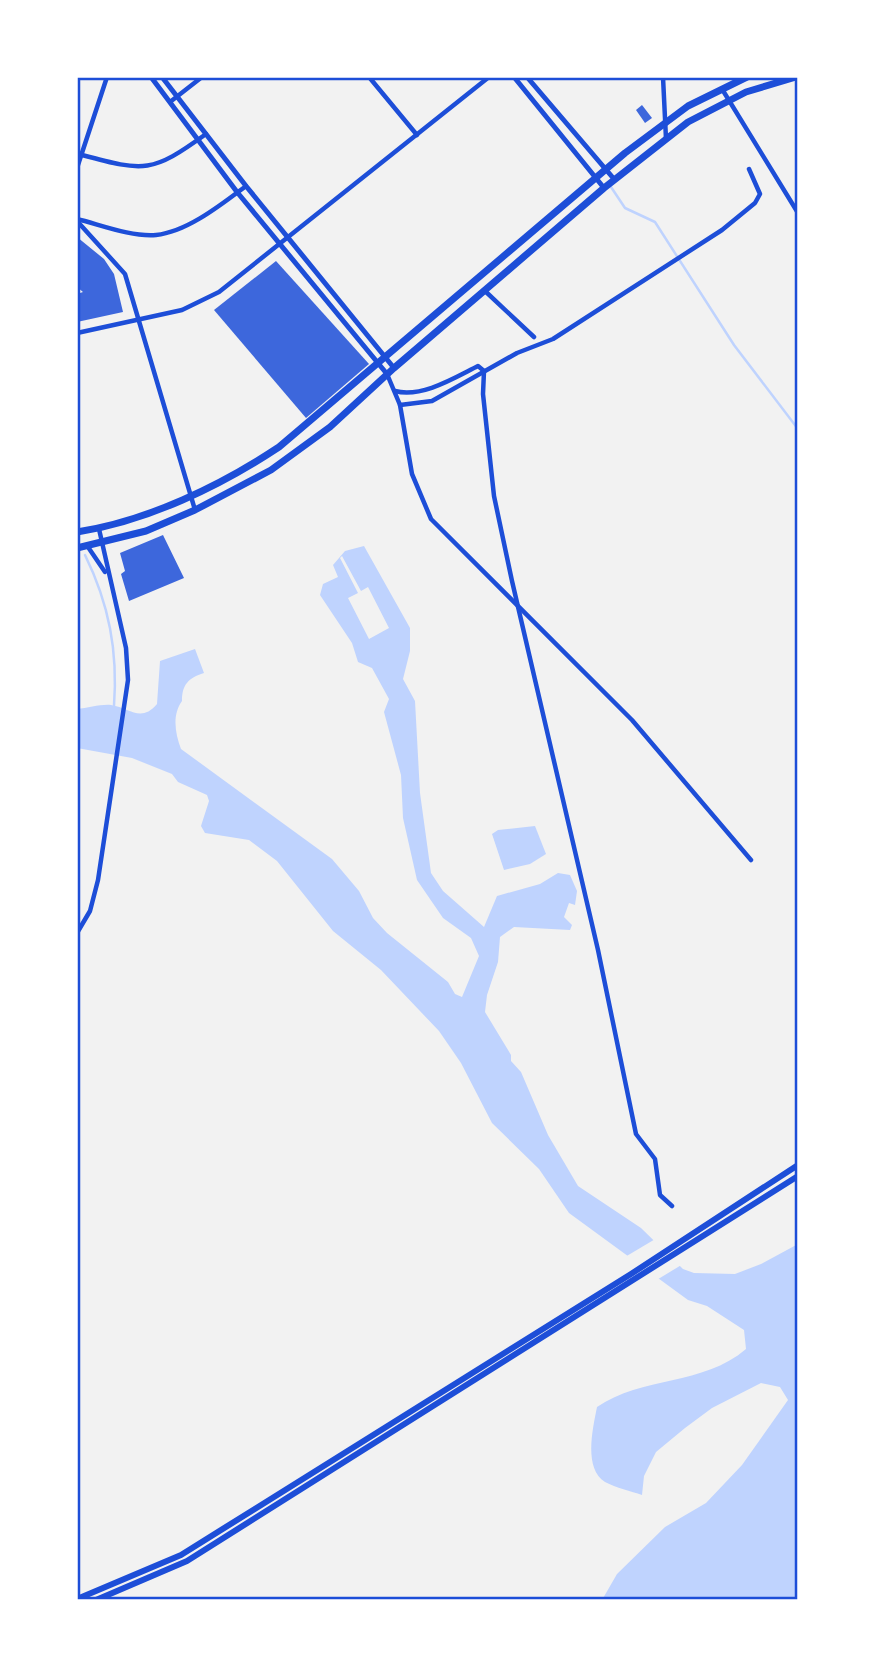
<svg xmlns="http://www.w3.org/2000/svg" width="875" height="1677" font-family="'Source Sans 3',sans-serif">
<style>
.water{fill:#bfd3fe}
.pier{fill:#f2f2f2}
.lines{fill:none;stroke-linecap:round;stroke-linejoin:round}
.stream{stroke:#bfd3fe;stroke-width:2.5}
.building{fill:#3d67dc}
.minor{stroke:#1d4ed8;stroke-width:4.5}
.tertiary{stroke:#1d4ed8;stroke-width:5}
.secondary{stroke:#1d4ed8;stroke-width:6}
.trunk{stroke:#1d4ed8;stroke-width:7}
.neatline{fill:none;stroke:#1d4ed8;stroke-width:2.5}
</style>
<rect width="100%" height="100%" fill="#f2f2f2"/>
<g class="water">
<path d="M364,546L410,628V651L403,679L415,701L420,793L431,873L443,891L484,927L497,896L540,884L558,873L570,875L577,891L575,905L569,903L564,917L572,925L570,930L514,927L500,937L498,962L487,995L485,1012L511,1055V1061L521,1072L548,1135L578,1186L641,1228L683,1269L694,1273L735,1274L761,1264L798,1244V1600H602L617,1574L665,1527L706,1503L742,1465L788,1400L780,1387L761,1383L712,1408L685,1428L656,1452L644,1476L642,1495C631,1491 616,1488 605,1482C583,1468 593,1428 597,1407C642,1376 703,1386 746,1349L744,1330L707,1306L688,1300L569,1213L539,1169L492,1123L461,1063L439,1031L381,970L333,931L277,861L249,840L205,833L201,826L209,801L207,795L178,782L172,774L132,758L77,748V709C88,708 101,704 111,705C130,708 141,723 157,704L160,661L195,649L204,673C188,678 182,685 182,701C172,715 175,733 181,749L332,859L359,891L373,918L387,933L448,982L455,994L462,997L479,956L471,938L443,918L417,880L403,818L401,775L384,712L389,699L372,668L358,662L352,643L320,595L323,584L338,577L333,565L345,551Z"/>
<polygon points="535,826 546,854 530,864 504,870 492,834 498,830"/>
</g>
<g class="pier">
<polygon points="342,556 361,591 368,587 389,628 369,639 348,598 358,593 340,558"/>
<polygon points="657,1238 683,1264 655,1281 625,1257"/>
</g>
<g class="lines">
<g class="stream">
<polyline points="611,187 625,208 655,222 734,345 798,429"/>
<path d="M85,555C109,604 118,651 114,706"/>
</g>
</g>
<g class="building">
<polygon points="642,105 652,118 645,123 636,110"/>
<polygon points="77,237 104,259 114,274 123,312 77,322 77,294 83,292 77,287"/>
<polygon points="276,261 369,364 306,418 214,310"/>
<polygon points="163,535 184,578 129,601 121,574 125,571 120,553"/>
</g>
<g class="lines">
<g class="minor">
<polyline points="369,77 417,135"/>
<polyline points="663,77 666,139"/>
<polyline points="722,89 798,213"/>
<polyline points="170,102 202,77"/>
<path d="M82,155C145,172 152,173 206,134"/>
<polyline points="77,168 107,77"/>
<path d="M77,219C101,225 131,237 156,235C187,232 222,204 246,186"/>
<polyline points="77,221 125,274 195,510"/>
<polyline points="485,291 534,337"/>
<polyline points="77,333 182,310 219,292 489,77"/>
<polyline points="484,371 483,394 494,496 512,581 598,950 636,1134 655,1159 660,1195 672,1206"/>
<polyline points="387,374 400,405 432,401 517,353 553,339 722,230 755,203 760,194 749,169"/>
<path d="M395,391C422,398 454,378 478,366L484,371"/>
<polyline points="400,405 412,474 431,519 632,720 751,860"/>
<polyline points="88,547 105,572"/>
<polyline points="77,933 90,911 98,880 128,680 126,648 99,529"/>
</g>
<g class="tertiary">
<polyline points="151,77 237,192 387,374"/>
<polyline points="162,77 246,186 394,368"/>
<polyline points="514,77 604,188"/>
<polyline points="527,77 614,179"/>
</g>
<g class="secondary">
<polyline points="77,1599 181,1555 631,1274 798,1165"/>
<polyline points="96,1600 187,1561 798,1176"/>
</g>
<g class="trunk">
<path d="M77,532C148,521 220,486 279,447L625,153L688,106L747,77"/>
<polyline points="77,548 146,531 195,510 271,470 330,427 394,368 604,188 688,122 746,92 796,77"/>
</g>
</g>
<rect width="875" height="1677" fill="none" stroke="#ffffff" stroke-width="158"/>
<rect x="79" y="79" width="717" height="1519" class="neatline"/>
</svg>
